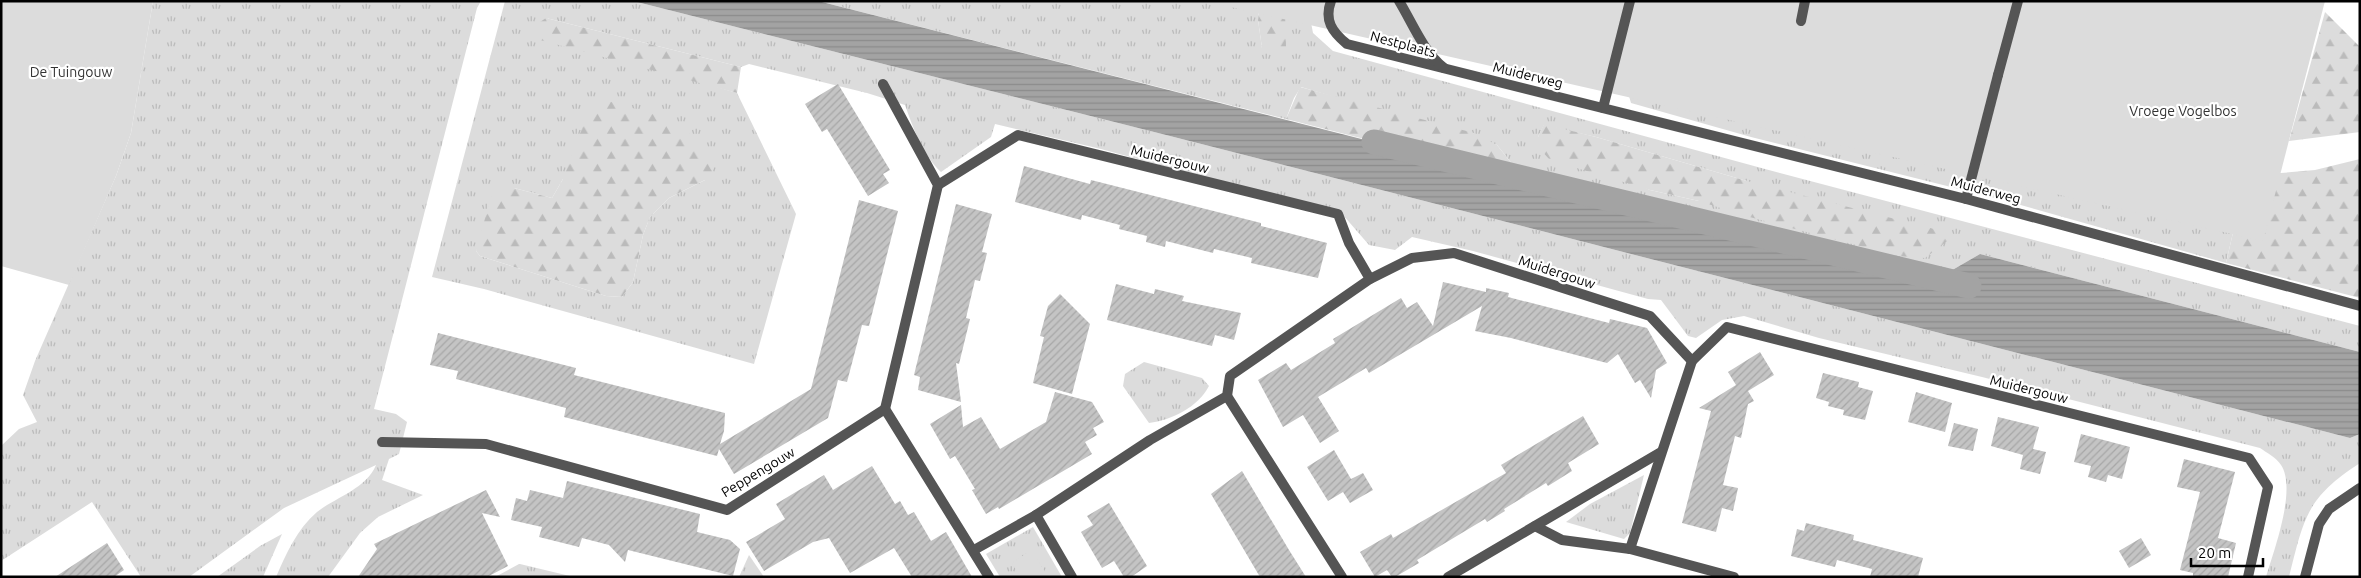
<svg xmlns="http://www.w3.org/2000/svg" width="2361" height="578" font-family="Ubuntu,sans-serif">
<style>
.grass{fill:url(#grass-tufts);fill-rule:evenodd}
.forest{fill:url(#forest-firs)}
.green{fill:#dcdcdc}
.water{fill:url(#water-rules)}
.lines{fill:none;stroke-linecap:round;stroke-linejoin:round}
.canal{stroke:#a3a3a3;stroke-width:25}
.building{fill:url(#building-hatch)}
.service{stroke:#555;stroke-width:10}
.minor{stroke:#555;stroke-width:10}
.labels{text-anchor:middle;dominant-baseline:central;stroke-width:4.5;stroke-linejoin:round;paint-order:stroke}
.street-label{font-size:14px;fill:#000;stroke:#fff}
.park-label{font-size:14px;fill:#333;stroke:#fff}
</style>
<defs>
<pattern id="grass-tufts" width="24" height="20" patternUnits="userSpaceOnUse" patternTransform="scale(1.25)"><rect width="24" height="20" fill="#dcdcdc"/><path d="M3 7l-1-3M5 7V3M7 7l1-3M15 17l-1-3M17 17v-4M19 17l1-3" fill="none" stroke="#bbb"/></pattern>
<pattern id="forest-firs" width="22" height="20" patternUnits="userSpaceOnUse" patternTransform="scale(1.25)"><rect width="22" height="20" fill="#dcdcdc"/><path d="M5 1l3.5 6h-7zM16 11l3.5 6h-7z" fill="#bbb"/></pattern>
<pattern id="water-rules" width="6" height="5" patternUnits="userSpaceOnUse" patternTransform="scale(1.25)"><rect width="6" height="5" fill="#a3a3a3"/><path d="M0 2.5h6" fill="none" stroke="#8b8b8b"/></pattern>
<pattern id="building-hatch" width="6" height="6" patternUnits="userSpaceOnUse" patternTransform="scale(1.25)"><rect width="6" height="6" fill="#c4c4c4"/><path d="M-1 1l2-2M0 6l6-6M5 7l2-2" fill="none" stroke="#a7a7a7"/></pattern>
</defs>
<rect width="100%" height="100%" fill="#fff"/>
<g class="grass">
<path d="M153,1H481L477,8L374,409L396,414L407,422L399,454L389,459L382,480L423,495L378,517L360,533L328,577H276C286,554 297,529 317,512C336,497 366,489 376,465L284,508L189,577H141L92,502L1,561V446L19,429L37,422L23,395L35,361L116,176L131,133Z"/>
<path d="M505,1H633L1170,136L2350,438L2360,434V463C2306,498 2304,518 2289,577H2266C2274,550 2297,489 2281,465C2276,457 2267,453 2260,448L1982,377L1819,338L1744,316L1722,320L1696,338L1688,336L1661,300L1648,299L1473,251L1412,237L1395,250L1369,245L1343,215L1101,149L995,124L991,137L941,172C923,155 913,128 905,105L867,93L749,64L741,67L546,18L694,80L737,93L796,214L754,364L484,289L432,277ZM563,179L705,180L669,198L650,217L643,235L633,282L622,297L606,296L480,256L476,251L514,188L552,198Z"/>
<path d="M818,1H1260L1258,20L1262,48L1285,11L1309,12L1313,33L1333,51L1765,169L2360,326V352L1980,254L1935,280L1854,264L1525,180L1497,145L1301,87L1294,98L1286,119ZM1544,125L1596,137L1747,181L1699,201L1650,190L1538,137Z"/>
<polygon points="1624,79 2238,211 2226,263 2003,200 1751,137 1631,103"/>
<path d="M1144,362L1202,378L1209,386C1198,407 1172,420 1149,423L1123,386L1125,374Z"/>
<polygon points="1644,475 1630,533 1624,539 1566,522 1590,504"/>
<polygon points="1033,527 1062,577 1000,577 986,554"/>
<polygon points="282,534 263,577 217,577 260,546"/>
<polygon points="749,555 764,577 739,577"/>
<polygon points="519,564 520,564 574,577 495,577"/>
</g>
<g class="forest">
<polygon points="1260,1 1285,11 1286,47 1283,50 1265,51 1262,48 1258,20"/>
<polygon points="2325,12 2360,47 2360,132 2289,141"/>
<polygon points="546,18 741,67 737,93 540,40 540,22"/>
<polygon points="1300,87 1474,133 1497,145 1525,180 1286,119"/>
<polygon points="598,98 673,120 698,141 715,162 715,166 705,180 669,198 650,217 643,235 633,282 622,297 606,296 480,256 476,251 490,200 497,187 514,188 552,198 563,179 592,101"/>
<polygon points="1544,124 1596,137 1747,181 1938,230 1947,235 1950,239 1925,258 1898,256 1742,215 1699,201 1650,190 1550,160 1538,147 1538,137"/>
<polygon points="2177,147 2281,173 2315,170 2360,159 2360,298 2226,263 2238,211"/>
</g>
<g class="green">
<polygon points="1,1 153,1 131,133 116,176 69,285 1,266"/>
<polygon points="1204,1 2325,1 2263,241"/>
<polygon points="1031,550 1046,573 1039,577 1020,577 1012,563"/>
</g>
<polygon class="water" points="633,1 818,1 1854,264 1935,280 1980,254 2360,352 2360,434 2350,438 1170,136"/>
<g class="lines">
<polyline class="canal" points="1374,142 1969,286"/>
</g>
<g class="building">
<polygon points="838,84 890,170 883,174 889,183 868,196 827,129 822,132 805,104"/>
<polygon points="1024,166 1090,184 1091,180 1261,223 1261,226 1327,243 1318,278 1251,263 1252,258 1214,249 1213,253 1166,241 1165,247 1146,242 1147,236 1119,229 1120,225 1082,215 1081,220 1015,202"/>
<polygon points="859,200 898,211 869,326 862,325 847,382 838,380 828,418 734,474 719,449 717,456 564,417 566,408 456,379 458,371 430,365 438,333 576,368 574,375 725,413 724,431 720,444 811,389"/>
<polygon points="956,204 992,214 982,252 987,253 980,281 975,280 966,318 970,319 959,364 956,363 961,402 918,390 920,377 914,375"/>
<polygon points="1443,282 1486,292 1486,288 1509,293 1508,297 1609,323 1610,319 1647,328 1667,363 1656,370 1651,398 1640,380 1635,383 1618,354 1607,363 1511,338 1475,331 1482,306 1369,373 1366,368 1318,397 1339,431 1320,443 1303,415 1283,427 1258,380 1286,363 1291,370 1335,343 1333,339 1401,298 1407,308 1417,302 1433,326"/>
<polygon points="1116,284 1154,294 1155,289 1184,296 1182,301 1241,313 1234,340 1215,335 1212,346 1107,320"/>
<polygon points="1060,294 1090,324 1072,394 1033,383 1044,337 1040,336 1048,306"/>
<polygon points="1760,352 1774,375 1748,391 1754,401 1748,404 1741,438 1735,436 1723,485 1738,488 1733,511 1722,508 1716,532 1682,523 1711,411 1699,408 1736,385 1728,372"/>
<polygon points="1823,373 1859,382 1858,387 1873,391 1865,420 1843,415 1844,410 1828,406 1829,402 1816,398"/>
<polygon points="1055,392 1092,402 1104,422 1093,428 1097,435 1085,442 1092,454 999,509 998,507 986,514 972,490 975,489 955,456 950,459 930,424 961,405 963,427 981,417 1000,449 1046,422"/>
<polygon points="1916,392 1952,403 1945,432 1908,422"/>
<polygon points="1583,416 1599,444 1568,463 1572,471 1548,486 1546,483 1504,509 1505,511 1487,522 1485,519 1417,560 1419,563 1395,577 1392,577 1387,570 1375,577 1360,552 1391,534 1393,538 1506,473 1501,465"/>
<polygon points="1998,417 2039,427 2033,449 2046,452 2040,474 2020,469 2023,455 1991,446"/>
<polygon points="1954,423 1978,429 1973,451 1948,446"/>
<polygon points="2081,434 2130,447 2122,479 2108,475 2106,482 2088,477 2091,466 2074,462"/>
<polygon points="1334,450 1351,479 1363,473 1373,490 1350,503 1343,492 1328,501 1307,467"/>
<polygon points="2184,459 2235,472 2218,538 2236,543 2228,577 2193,577 2193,573 2180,570 2200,492 2177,487"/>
<polygon points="872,466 895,504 900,501 908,515 914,512 931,541 946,532 972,577 912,577 894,548 850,573 829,538 813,542 764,571 746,542 785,519 776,504 824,475 833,490"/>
<polygon points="1242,471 1289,550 1306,577 1260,577 1211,494"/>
<polygon points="567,481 700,514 697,532 730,540 740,549 733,576 628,550 625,562 609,545 582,538 579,547 539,537 542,527 511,520 516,498 527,501 530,490 563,498"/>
<polygon points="486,490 500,517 482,513 508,566 487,577 358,577 377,549 374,544"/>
<polygon points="1109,503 1147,566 1131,577 1124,577 1114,561 1102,568 1081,532 1093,525 1087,516"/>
<polygon points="1806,523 1854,535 1853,540 1923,558 1918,577 1870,577 1872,569 1837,560 1835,567 1791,556 1797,529 1804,531"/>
<polygon points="2141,538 2151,555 2129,568 2119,551"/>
<polygon points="107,543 124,570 114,577 55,577"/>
</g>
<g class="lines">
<g class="service">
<polyline points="1801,21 1805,1"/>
<polyline points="1998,75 2018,1"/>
<polyline points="1603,108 1630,1"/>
</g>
<g class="minor">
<path d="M1331,1C1324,20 1332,32 1347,44L1966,199L2360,306"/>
<path d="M1399,1C1413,24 1423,51 1444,68"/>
<polyline points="883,84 938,185 885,409"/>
<polyline points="938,185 1018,135 1338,214 1349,243 1370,279"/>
<polyline points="1966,199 1998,75"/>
<polyline points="1227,396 1342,577"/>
<polyline points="382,442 486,444 727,510 885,409 989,577"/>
<polyline points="1036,515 1150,440 1227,396 1230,376 1370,279 1412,258 1454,253 1650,316 1692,361"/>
<polyline points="1535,526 1562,540 1630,549 1734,577"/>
<polyline points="1630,549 1692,361 1727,327 2249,458 2268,487 2248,577"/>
<polyline points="974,550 1036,515 1072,577"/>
<polyline points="1448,577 1661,452"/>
<polyline points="2305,577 2319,524 2329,509 2360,488"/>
</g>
</g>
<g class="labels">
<g class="street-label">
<text transform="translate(1403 44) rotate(15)">Nestplaats</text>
<text transform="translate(1528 75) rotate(14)">Muiderweg</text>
<text transform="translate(1170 159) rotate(14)">Muidergouw</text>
<text transform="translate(1986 190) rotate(15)">Muiderweg</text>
<text transform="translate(1557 272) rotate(18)">Muidergouw</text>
<text transform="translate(2029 389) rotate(14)">Muidergouw</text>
<text transform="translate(758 472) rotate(-31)">Peppengouw</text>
</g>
<g class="park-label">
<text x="71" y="72">De Tuingouw</text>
<text x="2183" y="111">Vroege Vogelbos</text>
</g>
</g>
<rect width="2361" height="578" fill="none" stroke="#000000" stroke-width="5"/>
<path d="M2191 558v8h72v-8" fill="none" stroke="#000000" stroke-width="2.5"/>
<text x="2198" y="558" font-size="15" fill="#000000" stroke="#ffffff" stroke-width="4" paint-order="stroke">20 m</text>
</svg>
